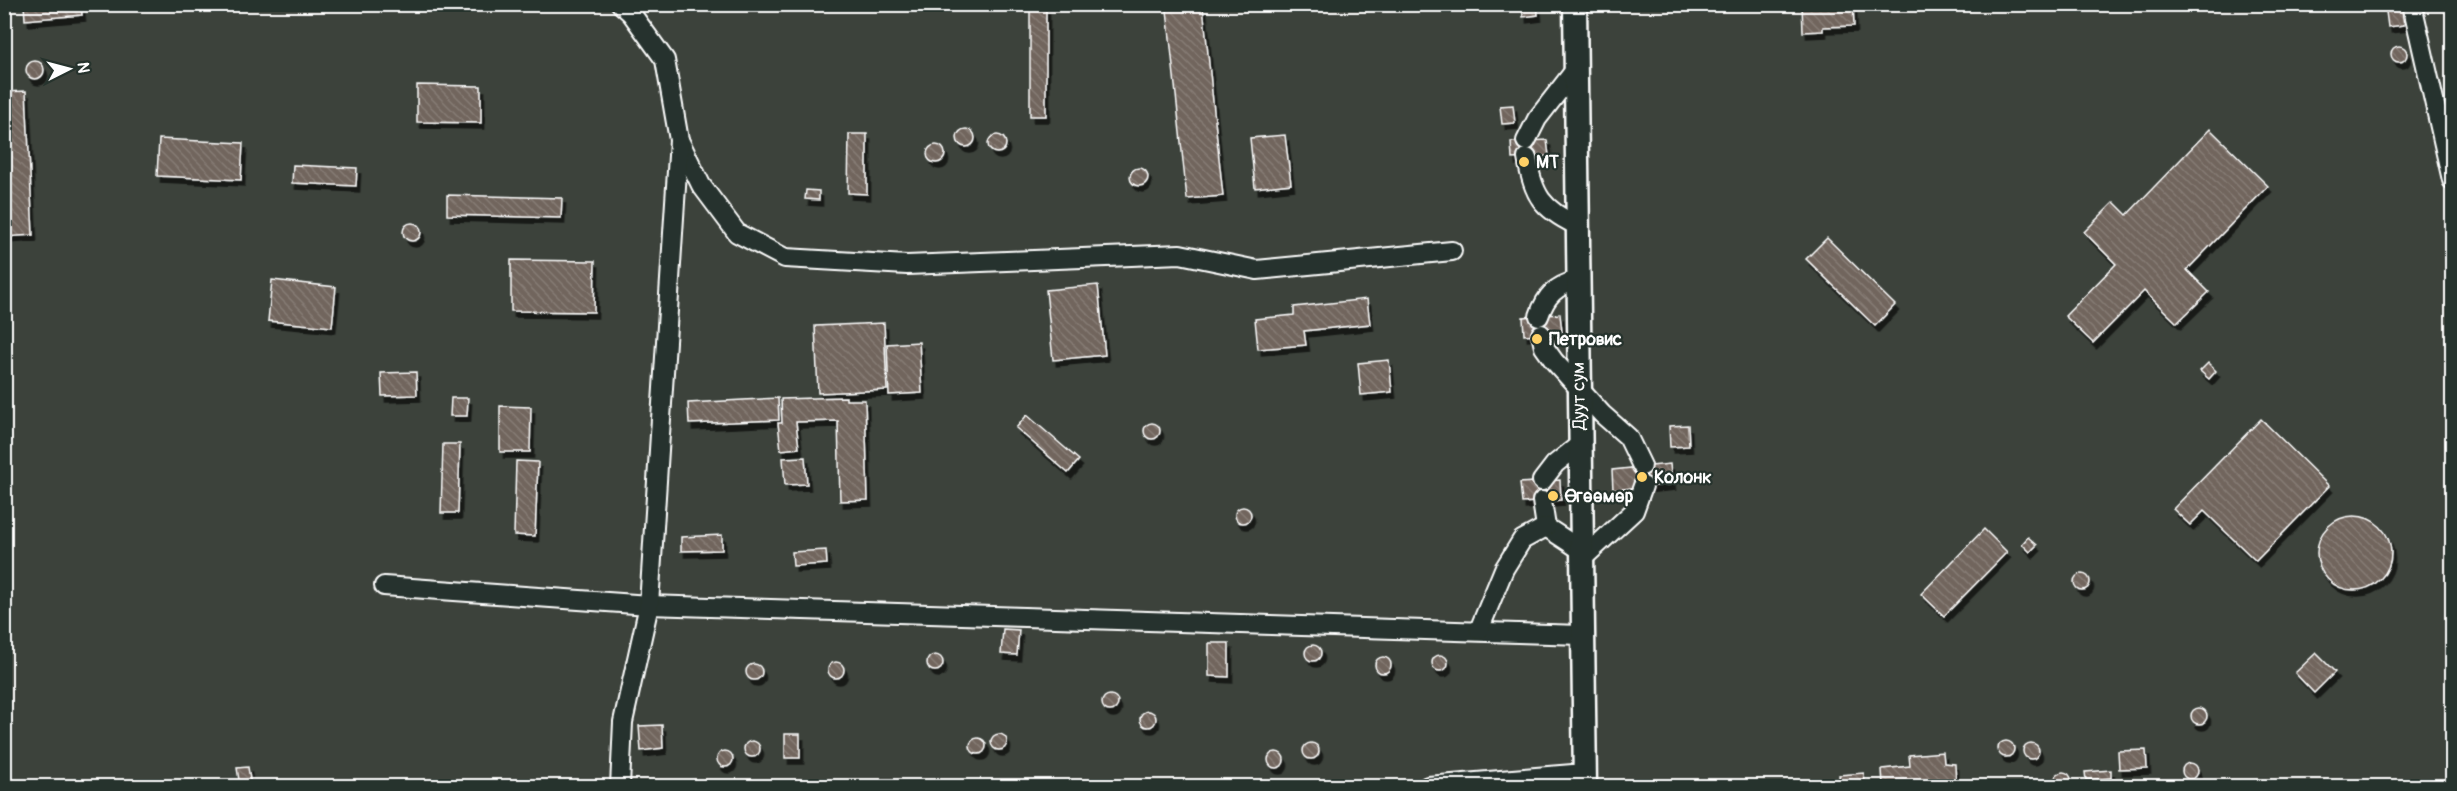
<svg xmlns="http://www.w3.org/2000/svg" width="2457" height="791" font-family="Pangolin,sans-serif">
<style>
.building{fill:url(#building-back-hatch);stroke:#fff;stroke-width:1.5;filter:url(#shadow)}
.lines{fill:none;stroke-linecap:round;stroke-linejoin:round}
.minor-casing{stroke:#fff;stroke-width:22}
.major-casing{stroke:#fff;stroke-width:27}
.minor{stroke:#26332d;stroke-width:18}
.major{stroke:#26332d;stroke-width:22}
.poi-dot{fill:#ffd166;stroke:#26332d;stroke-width:2}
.labels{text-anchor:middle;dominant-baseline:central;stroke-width:4.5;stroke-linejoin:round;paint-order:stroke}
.poi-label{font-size:18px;font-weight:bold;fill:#fff;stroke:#26332d;text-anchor:start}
.street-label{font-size:18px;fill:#fff;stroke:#26332d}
</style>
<defs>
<pattern id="building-back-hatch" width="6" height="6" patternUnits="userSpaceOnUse" patternTransform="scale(1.5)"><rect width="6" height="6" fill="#71655d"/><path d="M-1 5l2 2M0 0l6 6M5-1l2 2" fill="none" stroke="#867c75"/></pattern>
<filter id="shadow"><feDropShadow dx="3.5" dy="6" stdDeviation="0" flood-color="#0009"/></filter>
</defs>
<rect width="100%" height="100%" fill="#3c423b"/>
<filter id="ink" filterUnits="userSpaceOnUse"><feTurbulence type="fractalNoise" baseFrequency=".0167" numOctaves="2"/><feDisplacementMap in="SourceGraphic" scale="12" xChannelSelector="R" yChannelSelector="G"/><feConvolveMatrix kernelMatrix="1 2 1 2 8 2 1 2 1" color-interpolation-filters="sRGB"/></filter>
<g filter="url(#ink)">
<g class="building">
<polygon points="24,4 81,4 82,15 25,20"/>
<rect x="1030" y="4" width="16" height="112"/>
<polygon points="1522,4 1537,4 1538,15 1523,17"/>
<polygon points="1802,4 1853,4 1854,26 1823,27 1823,31 1803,32"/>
<polygon points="2385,4 2401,4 2404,25 2388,27"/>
<polygon points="1203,7 1223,196 1187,199 1167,10"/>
<circle cx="2399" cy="54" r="8"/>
<circle cx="35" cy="70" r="9"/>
<polygon points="417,85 481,86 481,123 417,122"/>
<polygon points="26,91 33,235 4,237 4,92"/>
<polygon points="1513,105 1515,123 1502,124 1500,106"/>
<polygon points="2210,129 2268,186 2187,270 2209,292 2177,323 2144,291 2093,343 2065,316 2116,264 2084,232 2114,202 2127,215"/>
<circle cx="966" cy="138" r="9"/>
<polygon points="849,134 867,134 867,194 848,193"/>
<polygon points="1285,135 1291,184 1255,188 1250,138"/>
<circle cx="997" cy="144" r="9"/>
<polygon points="159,139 243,143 241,180 157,176"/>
<polygon points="1547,140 1549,156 1512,159 1511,142"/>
<circle cx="936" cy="154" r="9"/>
<polygon points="293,165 357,168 356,186 292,183"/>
<circle cx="1139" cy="177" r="9"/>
<polygon points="806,190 819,191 819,200 805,199"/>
<polygon points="447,195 562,198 561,218 447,215"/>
<circle cx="412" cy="232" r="9"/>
<polygon points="1827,238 1895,305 1875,326 1806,259"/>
<polygon points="511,260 595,261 594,312 511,311"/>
<polygon points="272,280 336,287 332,327 268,321"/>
<polygon points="1098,285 1105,355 1053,360 1046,290"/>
<polygon points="1367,299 1370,324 1304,331 1306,345 1258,349 1255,319 1294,315 1294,307"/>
<polygon points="1560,314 1562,332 1524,335 1523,317"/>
<polygon points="884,323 887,390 818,393 815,326"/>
<polygon points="919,342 922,393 889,395 887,344"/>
<polygon points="1389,360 1392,392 1361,395 1358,363"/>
<polygon points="2208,363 2216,371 2209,379 2200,371"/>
<polygon points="416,372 417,395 382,396 381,373"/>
<polygon points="846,397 846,400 865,400 868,500 840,501 838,421 796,422 799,448 781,450 778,423 782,423 781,399"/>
<polygon points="451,398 468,398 467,416 450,416"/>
<polygon points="778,398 779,420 689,424 688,403"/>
<polygon points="500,406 531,407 530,452 500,452"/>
<polygon points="1027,415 1079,460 1068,473 1016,428"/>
<polygon points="2261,419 2329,486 2256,561 2204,511 2190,525 2173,509"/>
<circle cx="1152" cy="431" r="8"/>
<polygon points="1688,425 1689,446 1670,447 1669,426"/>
<polygon points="443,444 460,444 458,513 441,513"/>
<polygon points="805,457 807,484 785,485 783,458"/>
<polygon points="516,461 538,462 535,536 514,535"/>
<polygon points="1670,464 1672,484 1613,490 1612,470"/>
<polygon points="1560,480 1561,500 1522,503 1520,483"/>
<circle cx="1243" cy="515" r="8"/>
<circle cx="2354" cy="553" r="37"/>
<polygon points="1984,529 2007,552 1944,616 1921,594"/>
<polygon points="722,535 722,550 681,551 681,537"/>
<polygon points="2028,537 2037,545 2030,552 2022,544"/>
<polygon points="826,550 827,564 793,566 792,552"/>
<circle cx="2082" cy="582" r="8"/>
<polygon points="1003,629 1019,630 1017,655 1001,654"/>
<polygon points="1209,643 1229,643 1229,677 1209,676"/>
<circle cx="1313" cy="653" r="8"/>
<polygon points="2316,653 2335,672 2314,693 2295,673"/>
<circle cx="935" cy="663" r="8"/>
<circle cx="1440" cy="663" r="8"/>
<circle cx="1383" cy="665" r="8"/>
<circle cx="836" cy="670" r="8"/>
<circle cx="754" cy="672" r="8"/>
<circle cx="1110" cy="703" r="8"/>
<circle cx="2199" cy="716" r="8"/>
<circle cx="1148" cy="719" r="8"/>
<polygon points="662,725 663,748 641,751 639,726"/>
<circle cx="999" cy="742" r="8"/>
<rect x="785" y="734" width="15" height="24"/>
<circle cx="978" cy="746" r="8"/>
<circle cx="2006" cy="749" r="8"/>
<circle cx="752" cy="749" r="8"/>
<circle cx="2031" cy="751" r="8"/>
<circle cx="1311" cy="751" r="8"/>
<polygon points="2146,750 2147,768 2119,769 2118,751"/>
<circle cx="725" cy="759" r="8"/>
<circle cx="1276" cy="760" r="8"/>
<polygon points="1943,752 1944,763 1955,764 1956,786 1941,786 1940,780 1883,786 1882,769 1910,766 1909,755"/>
<circle cx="2190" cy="771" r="8"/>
<polygon points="248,767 251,786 240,786 237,768"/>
<polygon points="2111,770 2111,778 2086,780 2085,772"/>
<circle cx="2063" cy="780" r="8"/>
<polygon points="1864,773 1865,786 1840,786 1839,775"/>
</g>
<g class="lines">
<g class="minor-casing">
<g id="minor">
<polyline points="2412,4 2452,180"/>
<polyline points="679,140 701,185 737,233 785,258 907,265 1180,254 1257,270 1452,251"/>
<polyline points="1526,141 1537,119 1575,70"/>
<path d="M1527,158C1533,195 1542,209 1576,225"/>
<path d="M1539,316C1546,295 1556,286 1577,280"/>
<polyline points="1541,334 1544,347 1554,361 1602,414 1628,437 1642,466"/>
<polyline points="1542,481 1555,464 1579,445"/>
<polyline points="1542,501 1546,527 1581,550"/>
<polyline points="1581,560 1634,511 1643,486"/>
<polyline points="384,586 649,605 1582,635"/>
<polyline points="1479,630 1504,569 1522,540 1546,527"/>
<polyline points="620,786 623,722 649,605 679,140 665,60 631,13 621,4"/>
<polyline points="1428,786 1585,773"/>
</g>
</g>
<g class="major-casing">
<polyline id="major" points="1575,4 1585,786"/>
</g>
<use href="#minor" class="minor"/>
<use href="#major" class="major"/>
</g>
</g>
<g class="poi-dot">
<circle cx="1524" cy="162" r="6"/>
<circle cx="1537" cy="339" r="6"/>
<circle cx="1642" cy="477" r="6"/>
<circle cx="1553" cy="496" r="6"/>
</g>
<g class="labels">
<g class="poi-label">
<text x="1536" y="162">MT</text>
<text x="1549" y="339">Петровиc</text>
<text x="1654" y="477">Колонк</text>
<text x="1565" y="496">Өгөөмөр</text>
</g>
<g class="street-label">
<text transform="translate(1579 396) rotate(-91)">Дуут сум</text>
</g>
</g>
<rect width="2457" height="791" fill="none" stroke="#26332d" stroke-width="24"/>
<rect x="12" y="12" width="2433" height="767" fill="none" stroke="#fff" stroke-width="2" filter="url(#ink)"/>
<g transform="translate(69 69) rotate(84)" stroke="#26332d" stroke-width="4.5" paint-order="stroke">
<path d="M0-4.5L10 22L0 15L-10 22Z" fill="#ffffff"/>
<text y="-9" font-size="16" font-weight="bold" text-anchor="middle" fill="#ffffff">N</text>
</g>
</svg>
